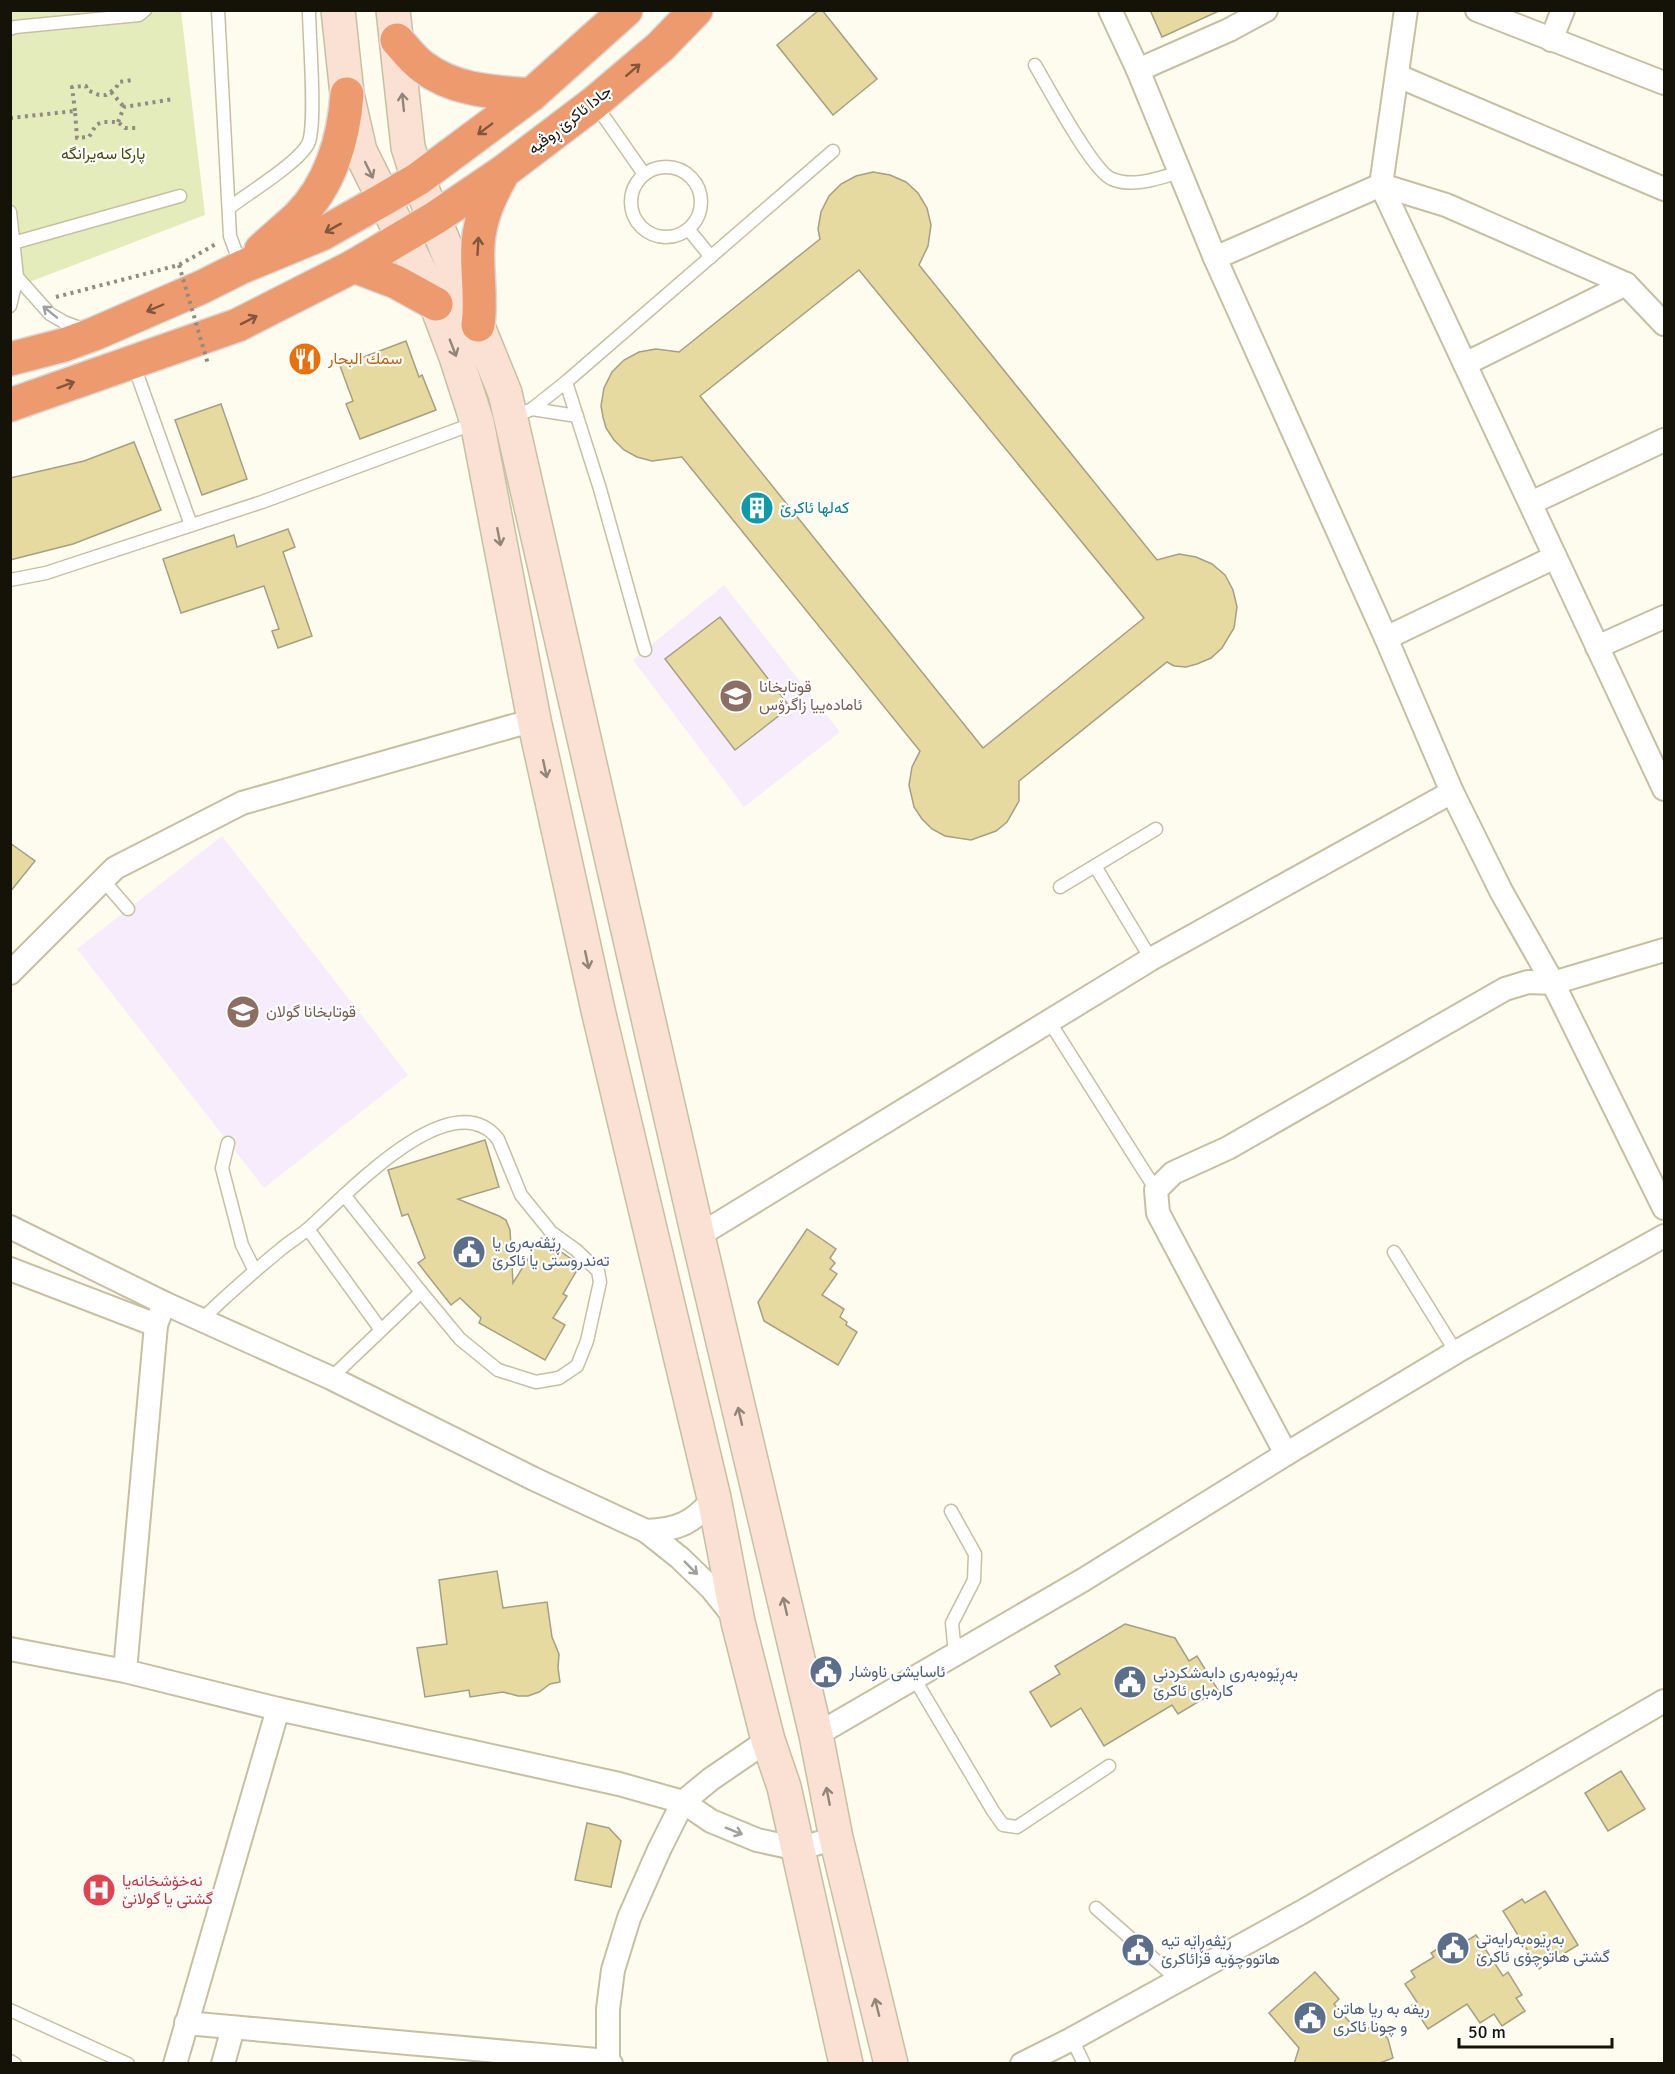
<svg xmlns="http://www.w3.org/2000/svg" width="1675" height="2074" font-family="Signika,Vazirmatn,sans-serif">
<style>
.education{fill:#f7ecfc}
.green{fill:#e4ecbc}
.building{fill:#e7daa1;stroke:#a59f83;stroke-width:1.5;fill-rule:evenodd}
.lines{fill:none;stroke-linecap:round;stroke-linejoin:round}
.lane-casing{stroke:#c6c0a3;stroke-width:15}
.street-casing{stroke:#c6c0a3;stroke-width:26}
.secondary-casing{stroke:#c6c0a3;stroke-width:36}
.highway-casing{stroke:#dad9d7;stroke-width:36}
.path{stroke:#8f8c81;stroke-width:4;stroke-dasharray:3 4.5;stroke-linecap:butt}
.lane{stroke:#fff;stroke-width:12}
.street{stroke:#fff;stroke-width:22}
.secondary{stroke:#fae1d4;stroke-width:33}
.highway{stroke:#ee9a6f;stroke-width:33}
.path-bridge{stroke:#8f8c81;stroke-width:4;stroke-dasharray:3 4.5;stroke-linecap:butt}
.oneway{stroke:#82563c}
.oneway2{stroke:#938478}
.oneway3{stroke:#a1a09c}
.labels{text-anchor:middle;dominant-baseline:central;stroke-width:4.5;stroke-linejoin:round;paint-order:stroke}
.street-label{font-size:16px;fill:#151208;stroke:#fff}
.park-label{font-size:16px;fill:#474e0e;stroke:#fff}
.food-label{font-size:16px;fill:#c56008;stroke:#fff;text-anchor:start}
.culture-label{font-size:16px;fill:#0d838f;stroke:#fff;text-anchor:start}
.education-label{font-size:16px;fill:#785e54;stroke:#fff;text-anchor:start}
.service-label{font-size:16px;fill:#4e5e75;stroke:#fff;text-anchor:start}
.health-label{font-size:16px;fill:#be3a42;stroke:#fff;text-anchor:start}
</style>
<rect width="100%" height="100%" fill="#fefbef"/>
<g class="education">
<polygon points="724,585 840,732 744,807 633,660"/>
<polygon points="222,836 408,1075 264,1188 77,949"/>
</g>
<polygon class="green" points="11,11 181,11 205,215 11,289"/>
<g class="building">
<polygon points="819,10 822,10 877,79 833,115 777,45"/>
<polygon points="1150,10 1221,10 1162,37"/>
<path d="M873,172L890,175L906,182L918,193L927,208L931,225L928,246L919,265L1157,560L1179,554L1196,557L1212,564L1225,575L1233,590L1237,607L1234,628L1222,648L1211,658L1197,664L1186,667L1174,666L1167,662L1019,781V801L1007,822L996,831L971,840L945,836L932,829L922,819L914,807L909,785L912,767L920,751L682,457L652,461L637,457L624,450L614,440L606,428L603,417L601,406L604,388L612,372L624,360L639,352L656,349L679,352L820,239L818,229L821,212L829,196L841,184L856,176ZM859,270L1144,618L983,748L700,396Z"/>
<polygon points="406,341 419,377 422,375 436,410 360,439 346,404 353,401 340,366"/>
<polygon points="221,404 247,479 202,495 175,420"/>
<polygon points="134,442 161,510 73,544 10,560 10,478 84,461"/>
<polygon points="288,529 295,547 283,552 312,636 278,648 272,631 279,629 264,586 181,613 163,559 234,535 237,547"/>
<polygon points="720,617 790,707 735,750 665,659"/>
<polygon points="10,843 35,861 10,892"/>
<polygon points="485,1140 499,1187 458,1199 499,1216 506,1220 510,1230 513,1283 541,1238 580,1265 563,1294 567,1296 553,1318 565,1325 545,1360 479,1323 481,1318 460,1298 451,1305 418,1263 425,1258 408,1214 402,1216 388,1170"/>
<polygon points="807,1229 836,1249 830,1258 835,1263 830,1269 837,1274 822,1295 844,1309 840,1317 847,1322 846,1325 857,1332 838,1365 764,1321 758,1302"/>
<polygon points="497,1571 503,1608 547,1602 552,1637 559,1654 558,1668 560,1682 550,1684 539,1692 528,1696 518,1696 503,1692 470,1697 469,1690 425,1697 417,1648 447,1644 439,1580"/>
<polygon points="1125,1624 1175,1638 1189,1661 1197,1656 1218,1690 1178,1714 1172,1705 1104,1746 1081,1708 1051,1727 1030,1692 1060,1674 1055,1666"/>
<polygon points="1621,1771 1645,1809 1608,1831 1585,1793"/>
<polygon points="587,1823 609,1828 621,1841 611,1887 575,1880"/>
<polygon points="1545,1891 1578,1945 1539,1969 1503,1911 1522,1899 1525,1903"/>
<polygon points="1476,1935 1503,1976 1508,1972 1522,1995 1516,1998 1525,2011 1502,2026 1494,2014 1480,2023 1467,2004 1428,2029 1412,2005 1417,2002 1405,1984 1415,1977 1411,1971 1434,1957 1431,1953 1457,1936 1462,1944"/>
<polygon points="1315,1972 1339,1999 1334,2004 1360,2034 1376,2023 1388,2039 1393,2058 1377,2064 1294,2064 1299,2048 1269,2013"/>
</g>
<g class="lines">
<g class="lane-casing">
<g id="lane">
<polyline points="218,10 230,236 241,266"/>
<polyline points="10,29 15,27 139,15 145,10"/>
<path d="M1035,65C1048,87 1093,172 1112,179C1133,188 1159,178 1180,172"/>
<polyline points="595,104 644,174"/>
<circle cx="666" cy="202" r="35"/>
<path d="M229,208C247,194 298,163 308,144C317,127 309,35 309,10"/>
<polyline points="10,212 17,277 10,306"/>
<polyline points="689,230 711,257"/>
<polyline points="13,243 180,196"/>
<polyline points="17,277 50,314 64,322 85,330"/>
<polyline points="133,363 191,525"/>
<polyline points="566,382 600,489 645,650"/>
<polyline points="532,409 577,416"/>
<polyline points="511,418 532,409 566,382 833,151"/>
<polyline points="10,580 46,573 262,502 475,423"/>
<polyline points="1095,866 1151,959"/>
<polyline points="103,880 128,909"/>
<polyline points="1060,887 1156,829"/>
<polyline points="1049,1021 1156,1190"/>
<polyline points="228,1143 222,1168 242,1245 255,1271"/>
<polyline points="308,1229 381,1330"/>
<polyline points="1394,1252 1456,1352"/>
<path d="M201,1320C226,1296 253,1272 280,1250C289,1242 300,1236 309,1228C344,1198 451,1079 498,1139L521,1195L551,1232L576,1250L598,1271L600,1282L587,1341L577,1366L559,1378L536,1382L498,1370L460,1339L421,1292L344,1195"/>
<polyline points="331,1378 421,1292"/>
<polyline points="951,1511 975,1554 974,1580 952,1623 955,1654"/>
<polyline points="914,1678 993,1811 1003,1825 1017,1827 1109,1766"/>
<polyline points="1096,1908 1178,1980"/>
<polyline points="10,2010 128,2064"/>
<polyline points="1072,2039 1084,2064"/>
<polyline points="10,2061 15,2064"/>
</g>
</g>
<g class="street-casing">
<g id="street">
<polyline points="1110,10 1138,70 1215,258 1386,638 1452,792 1501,891 1553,983 1664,1208"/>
<polyline points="1406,10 1381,185 1664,789"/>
<polyline points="1477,10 1664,83"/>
<polyline points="1551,40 1563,10"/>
<polyline points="1138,70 1229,30 1266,10"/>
<polyline points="1398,76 1664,189"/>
<polyline points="1215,258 1381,185 1446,205 1626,284 1664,324"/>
<polyline points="1465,364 1626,284"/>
<polyline points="1531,503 1664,440"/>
<polyline points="1386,638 1555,557"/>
<polyline points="1597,647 1664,617"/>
<polyline points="10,973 115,868 242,803 534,720"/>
<polyline points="10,1227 164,1303 331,1378 534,1479 646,1531 680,1558 711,1588 735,1618"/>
<polyline points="698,1236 1151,959 1452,792"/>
<polyline points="10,1269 156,1325"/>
<polyline points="164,1303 156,1325 125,1671 278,1709 619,1784 683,1802 711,1821 757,1840 798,1849 836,1838"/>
<polyline points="1286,1454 1158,1213 1156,1190 1173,1173 1228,1148 1505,989 1528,982 1553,983 1664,950"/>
<path d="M646,1531C678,1530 693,1523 714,1498"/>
<polyline points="10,1649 125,1671"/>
<polyline points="816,1735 1083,1580 1286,1454 1456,1352 1664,1236"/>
<polyline points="186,2023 608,2061 611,2064"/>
<polyline points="175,2064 278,1709"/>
<polyline points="223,2064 233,2028"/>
<polyline points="608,2064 608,2009 613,1970 629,1918 659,1850 683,1802 711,1779 768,1740"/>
<polyline points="1022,2064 1072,2039 1302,1912 1664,1701"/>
</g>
</g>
<g class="secondary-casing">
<g id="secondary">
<polyline points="338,10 347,94 360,151 436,304 456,357 477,422 534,720 598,1010 714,1498 738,1622 768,1740 784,1787 846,2064"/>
<polyline points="393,10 408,147 418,179 505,393 698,1236 816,1735 836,1838 891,2064"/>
</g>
</g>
<g class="highway-casing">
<g id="highway">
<path d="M397,40C405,49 413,60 423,67C455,91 493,92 531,95"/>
<path d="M261,250C273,239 285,229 297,218C330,186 344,139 347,94"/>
<polyline points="354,266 396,282 436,304"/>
<path d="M478,325C482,297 476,271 478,244C480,217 490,196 503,173"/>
<polyline points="10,359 64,345 94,334 202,287 242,267 322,234 384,199 418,179 531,95 626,10"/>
<polyline points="10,405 238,325 354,266 435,218 503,172 594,103 660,47 696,10"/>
</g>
</g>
<g class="path">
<polyline points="111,92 124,107"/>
<polyline points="75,111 72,87 86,86 87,90 99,95 106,95 116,88 119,82 132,80"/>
<polyline points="10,118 75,111 77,138 89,137 96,125 102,122 118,122 125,128 137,128"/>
<polyline points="118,122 124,107 174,99"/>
<polyline points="56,297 179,265 216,244"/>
</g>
<use href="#lane" class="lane"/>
<use href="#street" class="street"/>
<use href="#secondary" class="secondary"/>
<use href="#highway" class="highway"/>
<polyline class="path-bridge" points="179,265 208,364"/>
</g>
<defs><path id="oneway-shaft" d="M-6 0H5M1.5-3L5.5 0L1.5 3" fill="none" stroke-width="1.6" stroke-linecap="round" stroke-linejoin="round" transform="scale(1.5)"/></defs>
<g class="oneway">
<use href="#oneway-shaft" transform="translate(633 70) rotate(-41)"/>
<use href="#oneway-shaft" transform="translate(485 129) rotate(143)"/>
<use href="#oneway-shaft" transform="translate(333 228) rotate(151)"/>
<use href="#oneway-shaft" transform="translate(478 246) rotate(-87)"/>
<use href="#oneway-shaft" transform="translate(155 308) rotate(157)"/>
<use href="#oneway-shaft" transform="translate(249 320) rotate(-27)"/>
<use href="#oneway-shaft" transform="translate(66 385) rotate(-20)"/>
</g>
<g class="oneway2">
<use href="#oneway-shaft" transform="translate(403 102) rotate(-96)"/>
<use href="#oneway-shaft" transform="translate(369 170) rotate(64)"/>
<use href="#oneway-shaft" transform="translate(453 348) rotate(69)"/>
<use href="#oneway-shaft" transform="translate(499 537) rotate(79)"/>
<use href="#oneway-shaft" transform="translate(545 769) rotate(78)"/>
<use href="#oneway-shaft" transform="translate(587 960) rotate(78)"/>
<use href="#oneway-shaft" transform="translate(740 1416) rotate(-103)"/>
<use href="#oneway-shaft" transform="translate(785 1606) rotate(-103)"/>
<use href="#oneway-shaft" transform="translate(828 1796) rotate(-101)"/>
<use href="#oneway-shaft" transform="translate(877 2007) rotate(-104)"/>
</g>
<g class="oneway3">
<use href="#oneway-shaft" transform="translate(50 312) rotate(-141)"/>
<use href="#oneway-shaft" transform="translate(691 1568) rotate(45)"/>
<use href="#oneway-shaft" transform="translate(734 1831) rotate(22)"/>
</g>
<defs>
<g id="restaurant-disc" transform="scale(1.725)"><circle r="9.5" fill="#e8710a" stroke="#fff"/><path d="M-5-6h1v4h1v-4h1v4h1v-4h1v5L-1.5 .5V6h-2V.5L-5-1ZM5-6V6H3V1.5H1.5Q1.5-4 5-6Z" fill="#fff"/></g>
<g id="building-disc" transform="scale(1.725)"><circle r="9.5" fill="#0f9aa8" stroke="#fff"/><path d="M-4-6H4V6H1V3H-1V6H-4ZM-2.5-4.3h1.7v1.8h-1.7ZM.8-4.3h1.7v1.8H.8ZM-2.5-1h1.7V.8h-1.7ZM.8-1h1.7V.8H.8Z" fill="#fff"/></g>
<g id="school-disc" transform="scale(1.725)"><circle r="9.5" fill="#8d6e63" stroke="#fff"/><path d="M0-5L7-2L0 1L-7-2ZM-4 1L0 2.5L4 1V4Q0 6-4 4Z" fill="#fff"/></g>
<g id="civic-disc" transform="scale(1.725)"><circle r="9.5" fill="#5c6f8a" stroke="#fff"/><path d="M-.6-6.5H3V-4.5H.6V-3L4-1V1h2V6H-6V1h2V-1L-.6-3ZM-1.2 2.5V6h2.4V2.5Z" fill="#fff"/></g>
<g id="hospital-disc" transform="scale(1.725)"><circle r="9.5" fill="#e0444e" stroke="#fff"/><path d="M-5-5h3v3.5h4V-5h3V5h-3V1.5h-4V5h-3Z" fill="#fff"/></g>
</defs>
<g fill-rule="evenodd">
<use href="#restaurant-disc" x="305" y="359"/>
<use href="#building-disc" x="757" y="508"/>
<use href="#school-disc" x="736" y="696"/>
<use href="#school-disc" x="243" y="1012"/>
<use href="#civic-disc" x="469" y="1252"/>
<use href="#civic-disc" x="826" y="1672"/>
<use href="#civic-disc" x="1130" y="1682"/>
<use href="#hospital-disc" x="99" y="1890"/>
<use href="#civic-disc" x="1453" y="1948"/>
<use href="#civic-disc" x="1138" y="1950"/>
<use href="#civic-disc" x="1310" y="2018"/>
</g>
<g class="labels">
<g class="street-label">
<text transform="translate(570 120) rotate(-38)">جادا ئاکرێ ڕوڤیە</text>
</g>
<g class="park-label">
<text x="103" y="154">پارکا سەیرانگه</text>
</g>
<g class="food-label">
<text x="328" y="359">سمك البحار</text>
</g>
<g class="culture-label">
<text x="780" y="508">کەلها ئاکرێ</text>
</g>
<g class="education-label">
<text x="759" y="687">قوتابخانا<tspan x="759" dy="18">ئامادەییا زاگرۆس</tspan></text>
<text x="266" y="1012">قوتابخانا گولان</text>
</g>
<g class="service-label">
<text x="492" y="1243">ڕێڤەبەری یا<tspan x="492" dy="18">تەندروستی یا ئاکرێ</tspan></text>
<text x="849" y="1672">ئاسايشى ناوشار</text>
<text x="1153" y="1673">بەڕێوەبەری دابەشکردنی<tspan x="1153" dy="18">کارەبای ئاکرێ</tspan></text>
<text x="1476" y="1939">بەڕێوەبەرایەتی<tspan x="1476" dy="18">گشتی هاتوچۆی ئاکرێ</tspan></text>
<text x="1161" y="1941">رێڤەڕاێە تیە<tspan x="1161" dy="18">هاتووچۆیە قزائاکرێ</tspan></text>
<text x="1333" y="2009">ريفه به ريا هاتن<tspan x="1333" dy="18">و چونا ئاكرى</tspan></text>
</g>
<g class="health-label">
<text x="122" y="1881">نەخۆشخانەیا<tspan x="122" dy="18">گشتی یا گولانێ</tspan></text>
</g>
</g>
<rect width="1675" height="2074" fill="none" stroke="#151208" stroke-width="24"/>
<path d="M1459 2038v9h153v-9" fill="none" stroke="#151208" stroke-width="3"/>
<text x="1468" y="2038" font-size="18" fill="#151208" stroke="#ffffff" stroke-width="4.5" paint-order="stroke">50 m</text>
</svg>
